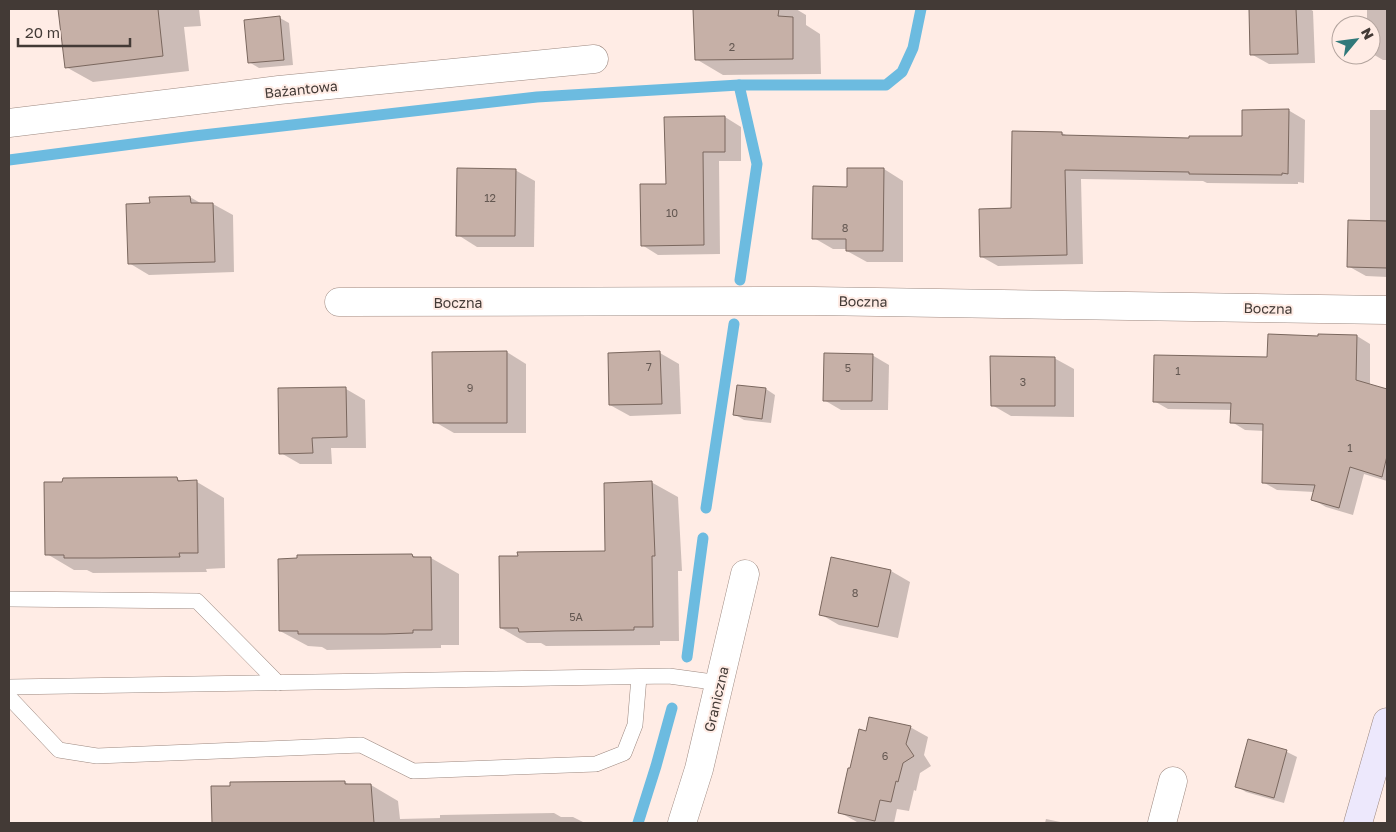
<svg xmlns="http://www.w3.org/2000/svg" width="1396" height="832" font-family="'Golos Text',sans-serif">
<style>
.shadow{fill:#0003}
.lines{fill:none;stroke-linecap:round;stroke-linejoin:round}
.stream{stroke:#6cbbe0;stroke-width:11}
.building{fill:#c6b0a7;stroke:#7a675e}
.lane-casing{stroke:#9d8980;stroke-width:16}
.street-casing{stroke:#9d8980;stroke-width:29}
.secondary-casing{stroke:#9d8980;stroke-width:29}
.lane{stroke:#fff;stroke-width:15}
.street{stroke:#fff;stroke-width:28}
.secondary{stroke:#ede8fc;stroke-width:28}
.labels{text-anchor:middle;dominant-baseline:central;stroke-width:4;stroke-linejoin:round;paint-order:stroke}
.number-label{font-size:11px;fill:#645852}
.street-label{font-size:14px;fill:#433a36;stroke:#ffece5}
</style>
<rect width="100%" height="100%" fill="#ffece5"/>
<g class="shadow">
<polygon points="60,9 199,9 201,26 184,27 189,71 93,82 66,67"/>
<polygon points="694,9 796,9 806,15 806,25 820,34 821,74 723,75 696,59"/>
<polygon points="1250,9 1310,9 1313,11 1315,63 1269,64 1251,54"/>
<polygon points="1367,9 1387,9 1387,60 1383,60 1371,53 1371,25 1367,25"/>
<polygon points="280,18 289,23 293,65 259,68 249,62"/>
<polygon points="1288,110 1305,120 1304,183 1298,182 1298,184 1207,183 1203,181 1081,179 1083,264 998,266 982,257 1012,209 1013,132 1062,133 1068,136 1190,139 1243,138"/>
<polygon points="1370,110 1387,110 1387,277 1366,276 1348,266 1370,222"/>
<polygon points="725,117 741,127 741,161 719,161 720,254 658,255 642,245 667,185"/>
<polygon points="884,169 903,181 903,262 867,262 847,251 847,249 833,249 814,238 848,188"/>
<polygon points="515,170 535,181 534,247 477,247 458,235"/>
<polygon points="190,197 202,204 213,204 233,215 234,272 149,275 129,263 151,204"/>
<polygon points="1357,336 1370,344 1370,385 1387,390 1387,481 1364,474 1353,515 1326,507 1312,499 1314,492 1277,490 1263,482 1264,431 1245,430 1232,422 1232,410 1168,409 1154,401 1269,359 1319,337"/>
<polygon points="507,352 526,364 526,433 454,433 435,422"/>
<polygon points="660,353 679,364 681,414 630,416 610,405"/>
<polygon points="872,355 889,365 888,410 841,410 824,400"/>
<polygon points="1054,358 1074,369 1074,417 1011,416 992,405"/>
<polygon points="346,389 365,400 366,448 331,448 332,464 300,464 281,453"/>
<polygon points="766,389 775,395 771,423 744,420 734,414"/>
<polygon points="177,479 183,482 197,482 224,498 225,568 206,569 207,572 93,573 87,570 74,570 47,554"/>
<polygon points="651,482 678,497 682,571 678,571 679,641 660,641 660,645 546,646 541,643 527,643 501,628 606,552"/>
<polygon points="412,555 417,558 431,558 459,574 459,645 441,645 441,648 327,650 322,647 308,646 280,631"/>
<polygon points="891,571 910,582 898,638 839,625 820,614"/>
<polygon points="910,727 928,737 924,755 931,766 920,773 916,791 914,790 909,811 897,809 894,823 861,823 857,822 839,812 851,770 867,732"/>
<polygon points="1249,741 1287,752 1297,757 1284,803 1246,792 1236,786"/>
<polygon points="345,782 351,786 371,785 398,801 400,819 440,818 440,815 554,813 561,817 573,817 585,823 213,823 212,787 232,787 231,784"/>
<polygon points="1046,819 1065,823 1045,823"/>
</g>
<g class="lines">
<g class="stream">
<polyline points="739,85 757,164 740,280"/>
<polyline points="9,160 194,136 537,97 739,85 886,85 902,72 913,48 921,9"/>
<polyline points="706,508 734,324"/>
<polyline points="687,657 703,538"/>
<polyline points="638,823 656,766 672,708"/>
</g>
</g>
<g class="building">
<polygon points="58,9 158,9 163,56 65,68"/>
<polygon points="693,9 779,9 778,16 793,17 793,59 695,60"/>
<polygon points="1249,9 1296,9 1298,54 1250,55"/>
<polygon points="280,16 284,60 248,63 244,20"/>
<polygon points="1289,109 1288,174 1282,173 1282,175 1189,174 1189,172 1065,170 1067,255 980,257 979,209 1011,208 1012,131 1062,132 1062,135 1189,138 1189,136 1242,136 1242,110"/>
<polygon points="725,116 725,152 703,152 704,245 641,246 640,184 666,184 664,117"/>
<polygon points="457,168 516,169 515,236 456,236"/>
<polygon points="847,168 884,168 883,251 846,251 846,239 812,239 813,186 847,187"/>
<polygon points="190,196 191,203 213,203 215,262 128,264 126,204 150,203 149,197"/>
<polygon points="1348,220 1387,221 1387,268 1347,267"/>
<polygon points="1268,334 1318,336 1318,334 1357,335 1356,380 1387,389 1387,456 1382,477 1350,467 1339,508 1311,500 1315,485 1262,483 1263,424 1230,423 1231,403 1153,402 1154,355 1267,357"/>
<polygon points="507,351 507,423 433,423 432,352"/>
<polygon points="660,351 662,404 609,405 608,353"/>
<polygon points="824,353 873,354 872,401 823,401"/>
<polygon points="990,356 1055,357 1055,406 991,406"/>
<polygon points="737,385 766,388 762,419 733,415"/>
<polygon points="346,387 347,437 312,438 313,453 279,454 278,388"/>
<polygon points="177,477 178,481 197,480 198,553 179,553 180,557 100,558 64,558 64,555 45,555 44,482 62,482 63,478"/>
<polygon points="652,481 655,556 652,556 653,627 634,627 634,630 555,631 519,632 518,628 500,628 499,556 518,556 517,552 605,551 604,483"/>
<polygon points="412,554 413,557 431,557 432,630 413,630 413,633 385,634 298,634 298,631 279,631 278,559 297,558 297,555"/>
<polygon points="831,557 891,570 878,627 819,615"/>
<polygon points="869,717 911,726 906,744 914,756 903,763 898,782 896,781 891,802 880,800 875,821 838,813 848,768 850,768 859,729 866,731"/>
<polygon points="1248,739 1287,750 1274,798 1235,787"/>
<polygon points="345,781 345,784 371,784 374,823 212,823 211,786 230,786 230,782"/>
</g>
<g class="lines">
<g class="lane-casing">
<g id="lane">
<polyline points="9,599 197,601 278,683"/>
<polyline points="9,687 669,676 720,683"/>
<polyline points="9,697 59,750 97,756 361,745 413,771 596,764 624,753 635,725 639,677"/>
</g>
</g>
<g class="street-casing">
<g id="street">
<polyline points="9,123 279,90 594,59"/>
<polyline points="339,302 814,301 1387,310"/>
<polyline points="682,823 699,769 745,574"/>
<polyline points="1162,823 1173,781"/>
</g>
</g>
<g class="secondary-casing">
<polyline id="secondary" points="1358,823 1387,722"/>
</g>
<use href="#lane" class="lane"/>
<use href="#street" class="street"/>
<use href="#secondary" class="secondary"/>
</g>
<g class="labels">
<g class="number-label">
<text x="732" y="46">2</text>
<text x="490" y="197">12</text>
<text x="672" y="212">10</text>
<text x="845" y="227">8</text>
<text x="649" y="366">7</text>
<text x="848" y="367">5</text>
<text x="1178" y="370">1</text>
<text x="1023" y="381">3</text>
<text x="470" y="387">9</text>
<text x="1350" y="447">1</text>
<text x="855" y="592">8</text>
<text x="576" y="616">5A</text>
<text x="885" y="755">6</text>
</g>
<g class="street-label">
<text transform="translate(301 89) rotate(-6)">Bażantowa</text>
<text transform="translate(863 301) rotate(1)">Boczna</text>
<text x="458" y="302">Boczna</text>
<text transform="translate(1268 308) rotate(1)">Boczna</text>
<text transform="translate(716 699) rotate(-77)">Graniczna</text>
</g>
</g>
<rect width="1396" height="832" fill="none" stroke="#433a36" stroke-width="20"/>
<g transform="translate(1356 40) rotate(61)"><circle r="24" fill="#ffece5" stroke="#b4a59f"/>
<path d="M0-4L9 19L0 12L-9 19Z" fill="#30797a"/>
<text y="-8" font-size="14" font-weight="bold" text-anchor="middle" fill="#433a36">N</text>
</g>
<path d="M18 38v8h112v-8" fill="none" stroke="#433a36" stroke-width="2.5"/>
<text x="25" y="38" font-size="15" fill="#433a36" stroke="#ffece5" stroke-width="4" paint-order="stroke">20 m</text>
</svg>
